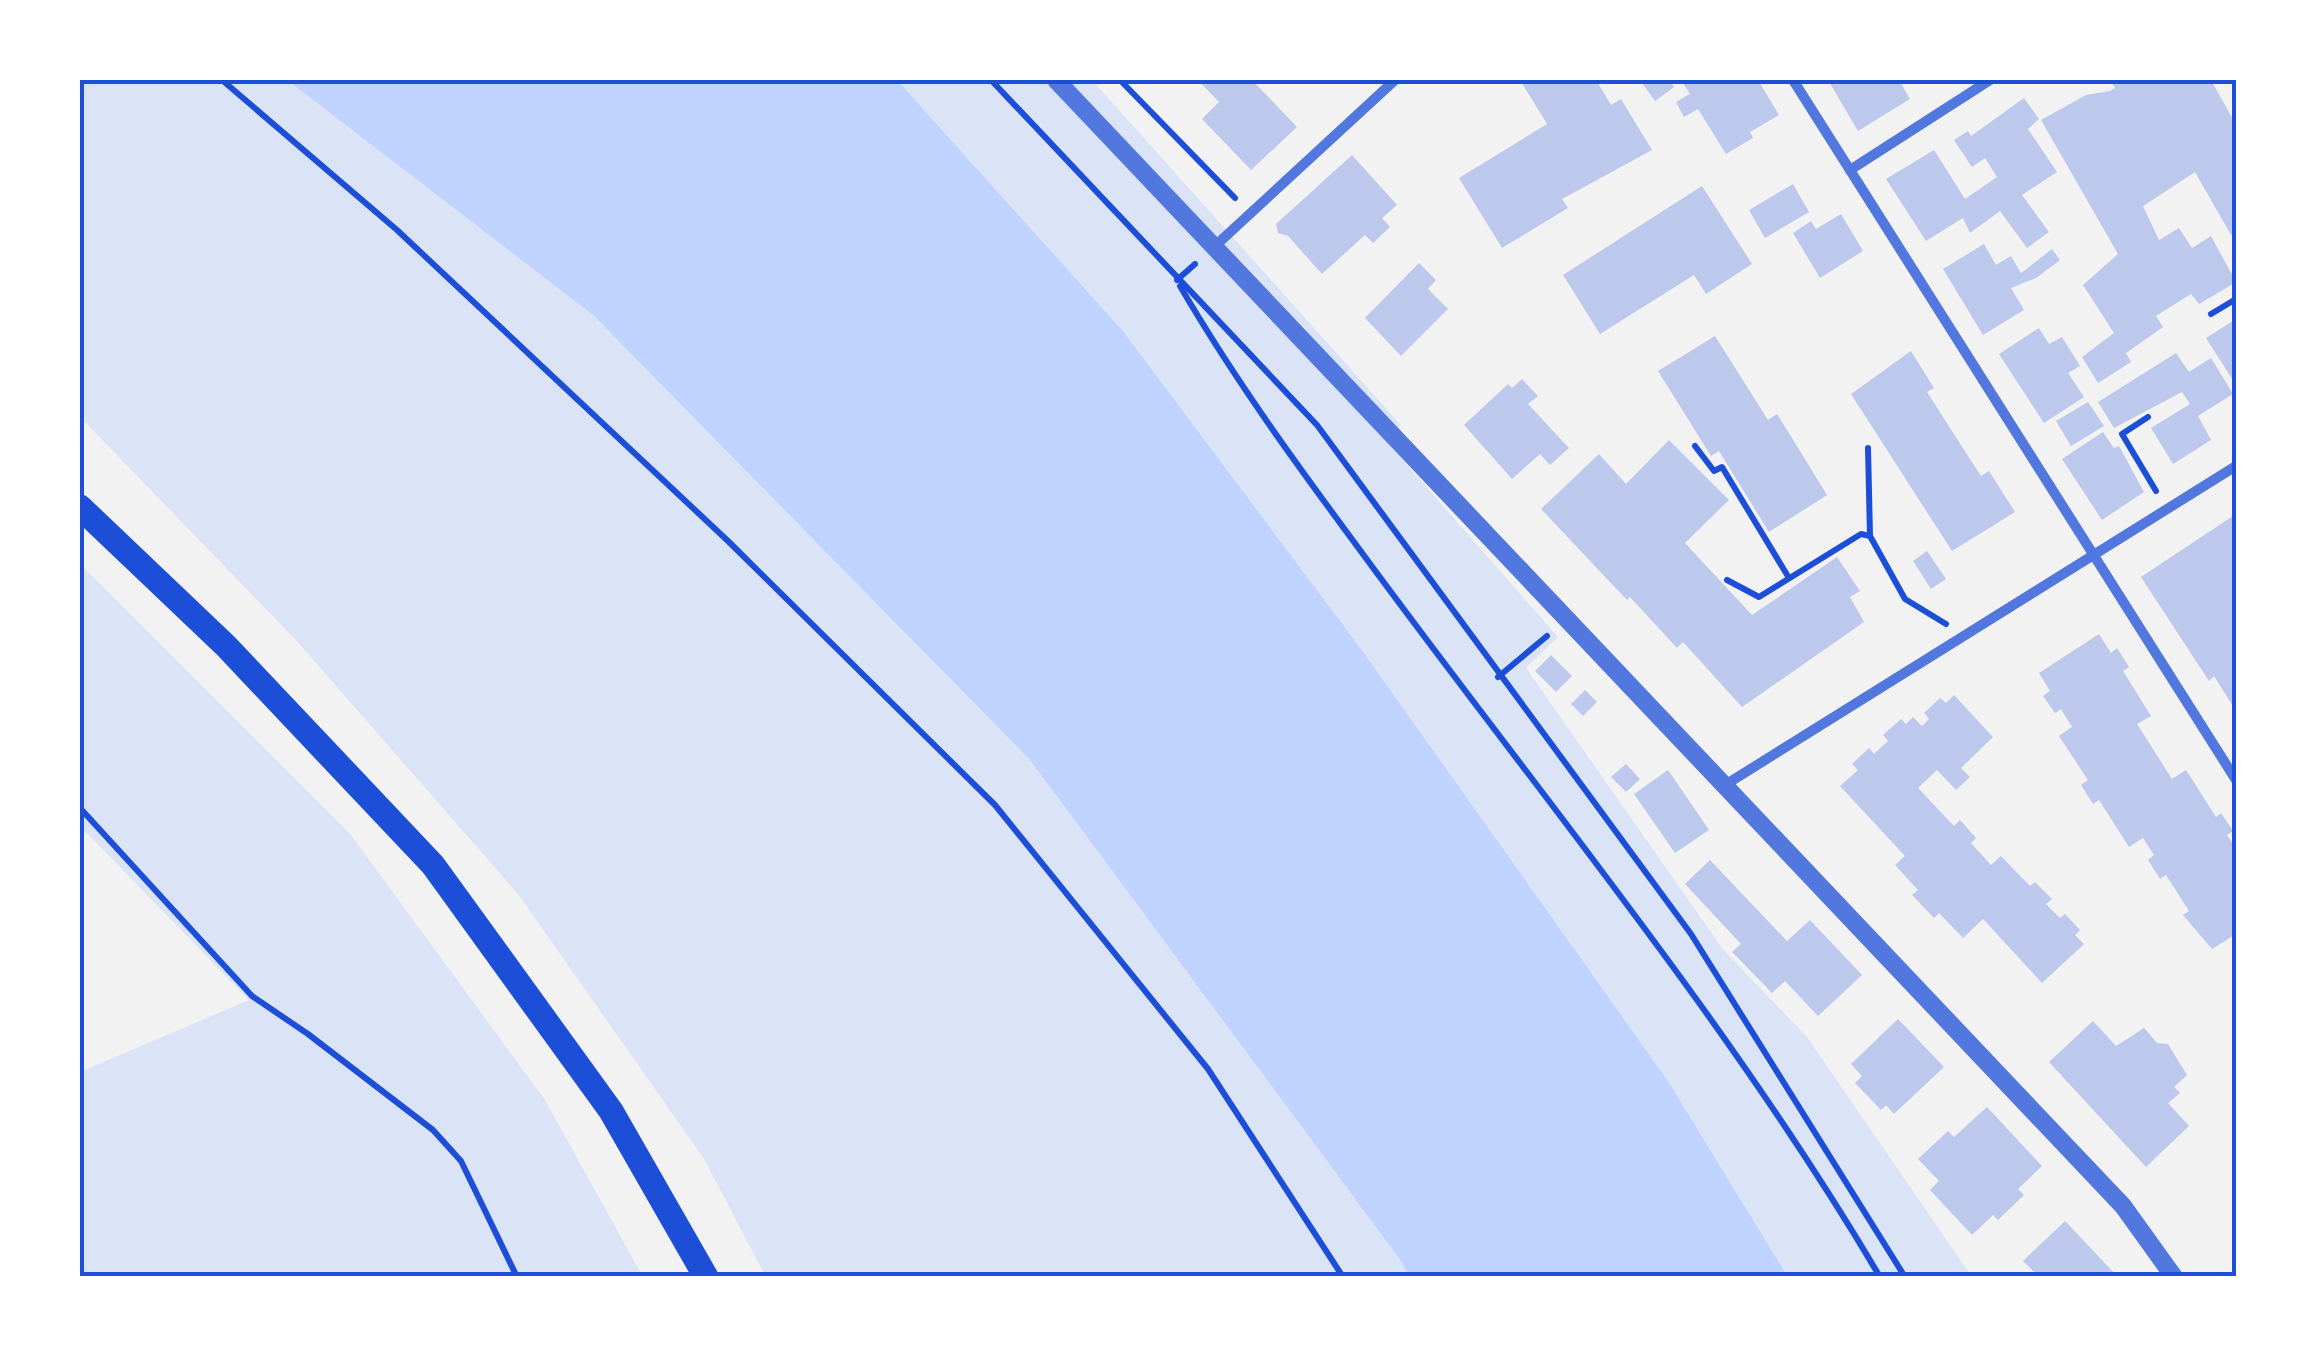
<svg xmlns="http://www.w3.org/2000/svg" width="2316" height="1357" font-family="Raleway,sans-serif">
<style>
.green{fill:#dbe4f7}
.water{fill:#bfd3fe}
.building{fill:#bdc9ec}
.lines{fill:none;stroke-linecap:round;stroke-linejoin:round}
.path{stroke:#1d4ed8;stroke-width:6}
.minor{stroke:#5277de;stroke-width:10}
.tertiary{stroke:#5277de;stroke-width:18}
.primary{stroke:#1d4ed8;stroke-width:25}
.neatline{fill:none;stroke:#1d4ed8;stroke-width:4}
</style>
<rect width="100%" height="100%" fill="#f2f2f2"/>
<g class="green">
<polygon points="80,80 287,80 593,315 1030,760 1401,1261 1409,1277 766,1277 704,1159 518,894 295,639 80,417"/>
<polygon points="897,80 1092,80 1401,425 1386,441 1558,637 1526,668 1722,948 1807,1037 1972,1277 1788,1277 1668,1081 1364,653 1123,331"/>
<polygon points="80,564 351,835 545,1100 643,1277 80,1277 80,1072 249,1000 80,826"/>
</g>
<polygon class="water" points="287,80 897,80 1123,331 1364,653 1668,1081 1788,1277 1409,1277 1401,1261 1030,760 593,315"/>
<g class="building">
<polygon points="1198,80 1252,80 1297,127 1251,170 1202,119 1219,102"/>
<polygon points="1520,80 1596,80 1611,105 1621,99 1652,150 1562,199 1568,208 1502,248 1459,178 1547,124"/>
<polygon points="1646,80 1669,80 1674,87 1655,101 1642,83"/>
<polygon points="1681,80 1758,80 1779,115 1750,132 1753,138 1726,154 1698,109 1684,117 1676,102 1690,94"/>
<polygon points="1828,80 1899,80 1910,99 1858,131"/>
<polygon points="2110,80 2211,80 2236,125 2236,232 2231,235 2195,172 2143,206 2159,240 2179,228 2192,248 2211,236 2236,282 2199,304 2191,294 2156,316 2163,327 2126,353 2131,362 2098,383 2082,357 2114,333 2083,285 2118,254 2041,120 2086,95 2110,91 2115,88"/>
<polygon points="2024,98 2039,119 2028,129 2057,172 2022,195 2049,232 2027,248 2000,211 1970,233 1963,218 1926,241 1886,179 1934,150 1965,199 1997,177 1985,158 1972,167 1954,140 1968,131 1971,136"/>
<polygon points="1352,155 1397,205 1382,218 1390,227 1373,243 1365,235 1322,274 1288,236 1278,233 1276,224"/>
<polygon points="1793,184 1809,212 1765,238 1749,210"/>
<polygon points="1702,186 1752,264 1706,294 1694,275 1600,334 1563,275"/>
<polygon points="1841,214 1863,251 1820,278 1793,233 1811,221 1816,229"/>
<polygon points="1984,244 1996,265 2011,256 2021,273 2052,249 2060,260 2036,278 2011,288 2024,310 1983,335 1943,269"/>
<polygon points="1419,263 1436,280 1428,289 1448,309 1401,356 1365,318"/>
<polygon points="2236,319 2236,385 2206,338"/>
<polygon points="2039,328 2049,344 2062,337 2080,366 2068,373 2084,397 2044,423 1999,354"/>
<polygon points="1715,336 1768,420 1777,414 1827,495 1769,532 1719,451 1711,456 1658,371"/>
<polygon points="1911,351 1934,388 1927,392 1957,439 1981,476 1989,471 2015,512 1952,551 1851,394"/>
<polygon points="2176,353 2189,372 2211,358 2233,394 2198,416 2211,440 2173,464 2151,428 2190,404 2182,392 2114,428 2098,402"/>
<polygon points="1522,379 1538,396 1528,404 1569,448 1550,465 1540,454 1512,479 1464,425 1508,384 1512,388"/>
<polygon points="2088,402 2104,426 2071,446 2056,421"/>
<polygon points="2103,432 2114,448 2119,446 2144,492 2102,520 2062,459"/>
<polygon points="1669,440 1729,500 1685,543 1752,615 1837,557 1860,591 1850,597 1864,622 1742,707 1683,642 1677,648 1630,597 1627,600 1541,509 1599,454 1626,484"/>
<polygon points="2233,516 2236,520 2236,711 2214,676 2209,681 2141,577"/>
<polygon points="1927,551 1946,579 1931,589 1913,561"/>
<polygon points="2099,634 2111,653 2117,648 2129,667 2123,671 2151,716 2137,724 2172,779 2186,770 2216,817 2221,813 2233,831 2227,835 2236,849 2236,934 2212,949 2183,915 2189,911 2166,875 2160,879 2148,860 2154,855 2143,838 2129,847 2099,800 2093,804 2081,785 2088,780 2059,736 2072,727 2061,709 2055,713 2043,696 2050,691 2039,673"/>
<polygon points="1551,655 1572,676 1556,692 1535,671"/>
<polygon points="1585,690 1597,702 1583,716 1571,704"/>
<polygon points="1954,695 1993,737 1961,768 1970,777 1956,790 1937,770 1918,788 1954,826 1960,820 1976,838 1971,843 1991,865 2001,856 2030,886 2035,882 2052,899 2046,904 2060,918 2065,914 2080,930 2075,935 2084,944 2042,983 1983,919 1963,938 1939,913 1934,918 1912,895 1918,890 1895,865 1905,856 1840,786 1858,770 1852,764 1869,748 1874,754 1888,741 1883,735 1901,719 1906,724 1913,717 1922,726 1929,719 1924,713 1940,698 1946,703"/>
<polygon points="1626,764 1640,779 1626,792 1611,777"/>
<polygon points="1668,770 1709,830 1675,853 1634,794"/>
<polygon points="1710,860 1787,941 1810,920 1862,975 1818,1016 1785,981 1772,993 1732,952 1741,944 1685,884"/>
<polygon points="1898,1019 1944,1067 1894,1114 1886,1105 1881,1110 1855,1083 1862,1076 1851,1064"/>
<polygon points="2093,1021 2116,1046 2144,1028 2157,1043 2168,1044 2187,1075 2174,1087 2180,1093 2168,1103 2189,1126 2146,1167 2049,1062"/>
<polygon points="1987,1107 2042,1166 2018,1189 2024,1195 1998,1220 1993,1215 1972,1235 1930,1190 1939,1181 1918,1159 1948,1131 1954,1137"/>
<polygon points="2065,1221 2118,1277 2039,1277 2023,1261"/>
</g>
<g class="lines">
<g class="path">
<polyline points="222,80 397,230 728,541 995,805 1208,1069 1343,1277"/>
<polyline points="991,80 1317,425 1691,934 1905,1277"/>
<polyline points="1120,80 1235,198"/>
<polyline points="1177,280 1195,264"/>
<path d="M1180,286C1243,394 1317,492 1391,592C1558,817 1737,1035 1880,1277"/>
<polyline points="2211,314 2236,299"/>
<polyline points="2148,417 2122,434 2156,491"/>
<polyline points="1695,446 1714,471 1722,467 1789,578"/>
<polyline points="1868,448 1870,536 1905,599 1946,624"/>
<polyline points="1727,580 1759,597 1861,534 1870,536"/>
<polyline points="1498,677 1547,636"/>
<polyline points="80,808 252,996 308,1034 433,1130 461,1161 517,1277"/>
</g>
<g class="minor">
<polyline points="1793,80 2236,780"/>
<polyline points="1850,170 1990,80"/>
<polyline points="1215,246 1395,80"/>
<polyline points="1725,785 2236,466"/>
</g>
<polyline class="tertiary" points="1056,80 2123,1206 2174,1277"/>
<polyline class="primary" points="80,507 226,646 433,865 611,1111 706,1277"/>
</g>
<rect width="2316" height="1357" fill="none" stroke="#ffffff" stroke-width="165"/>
<rect x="82" y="82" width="2152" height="1192" class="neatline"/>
</svg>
